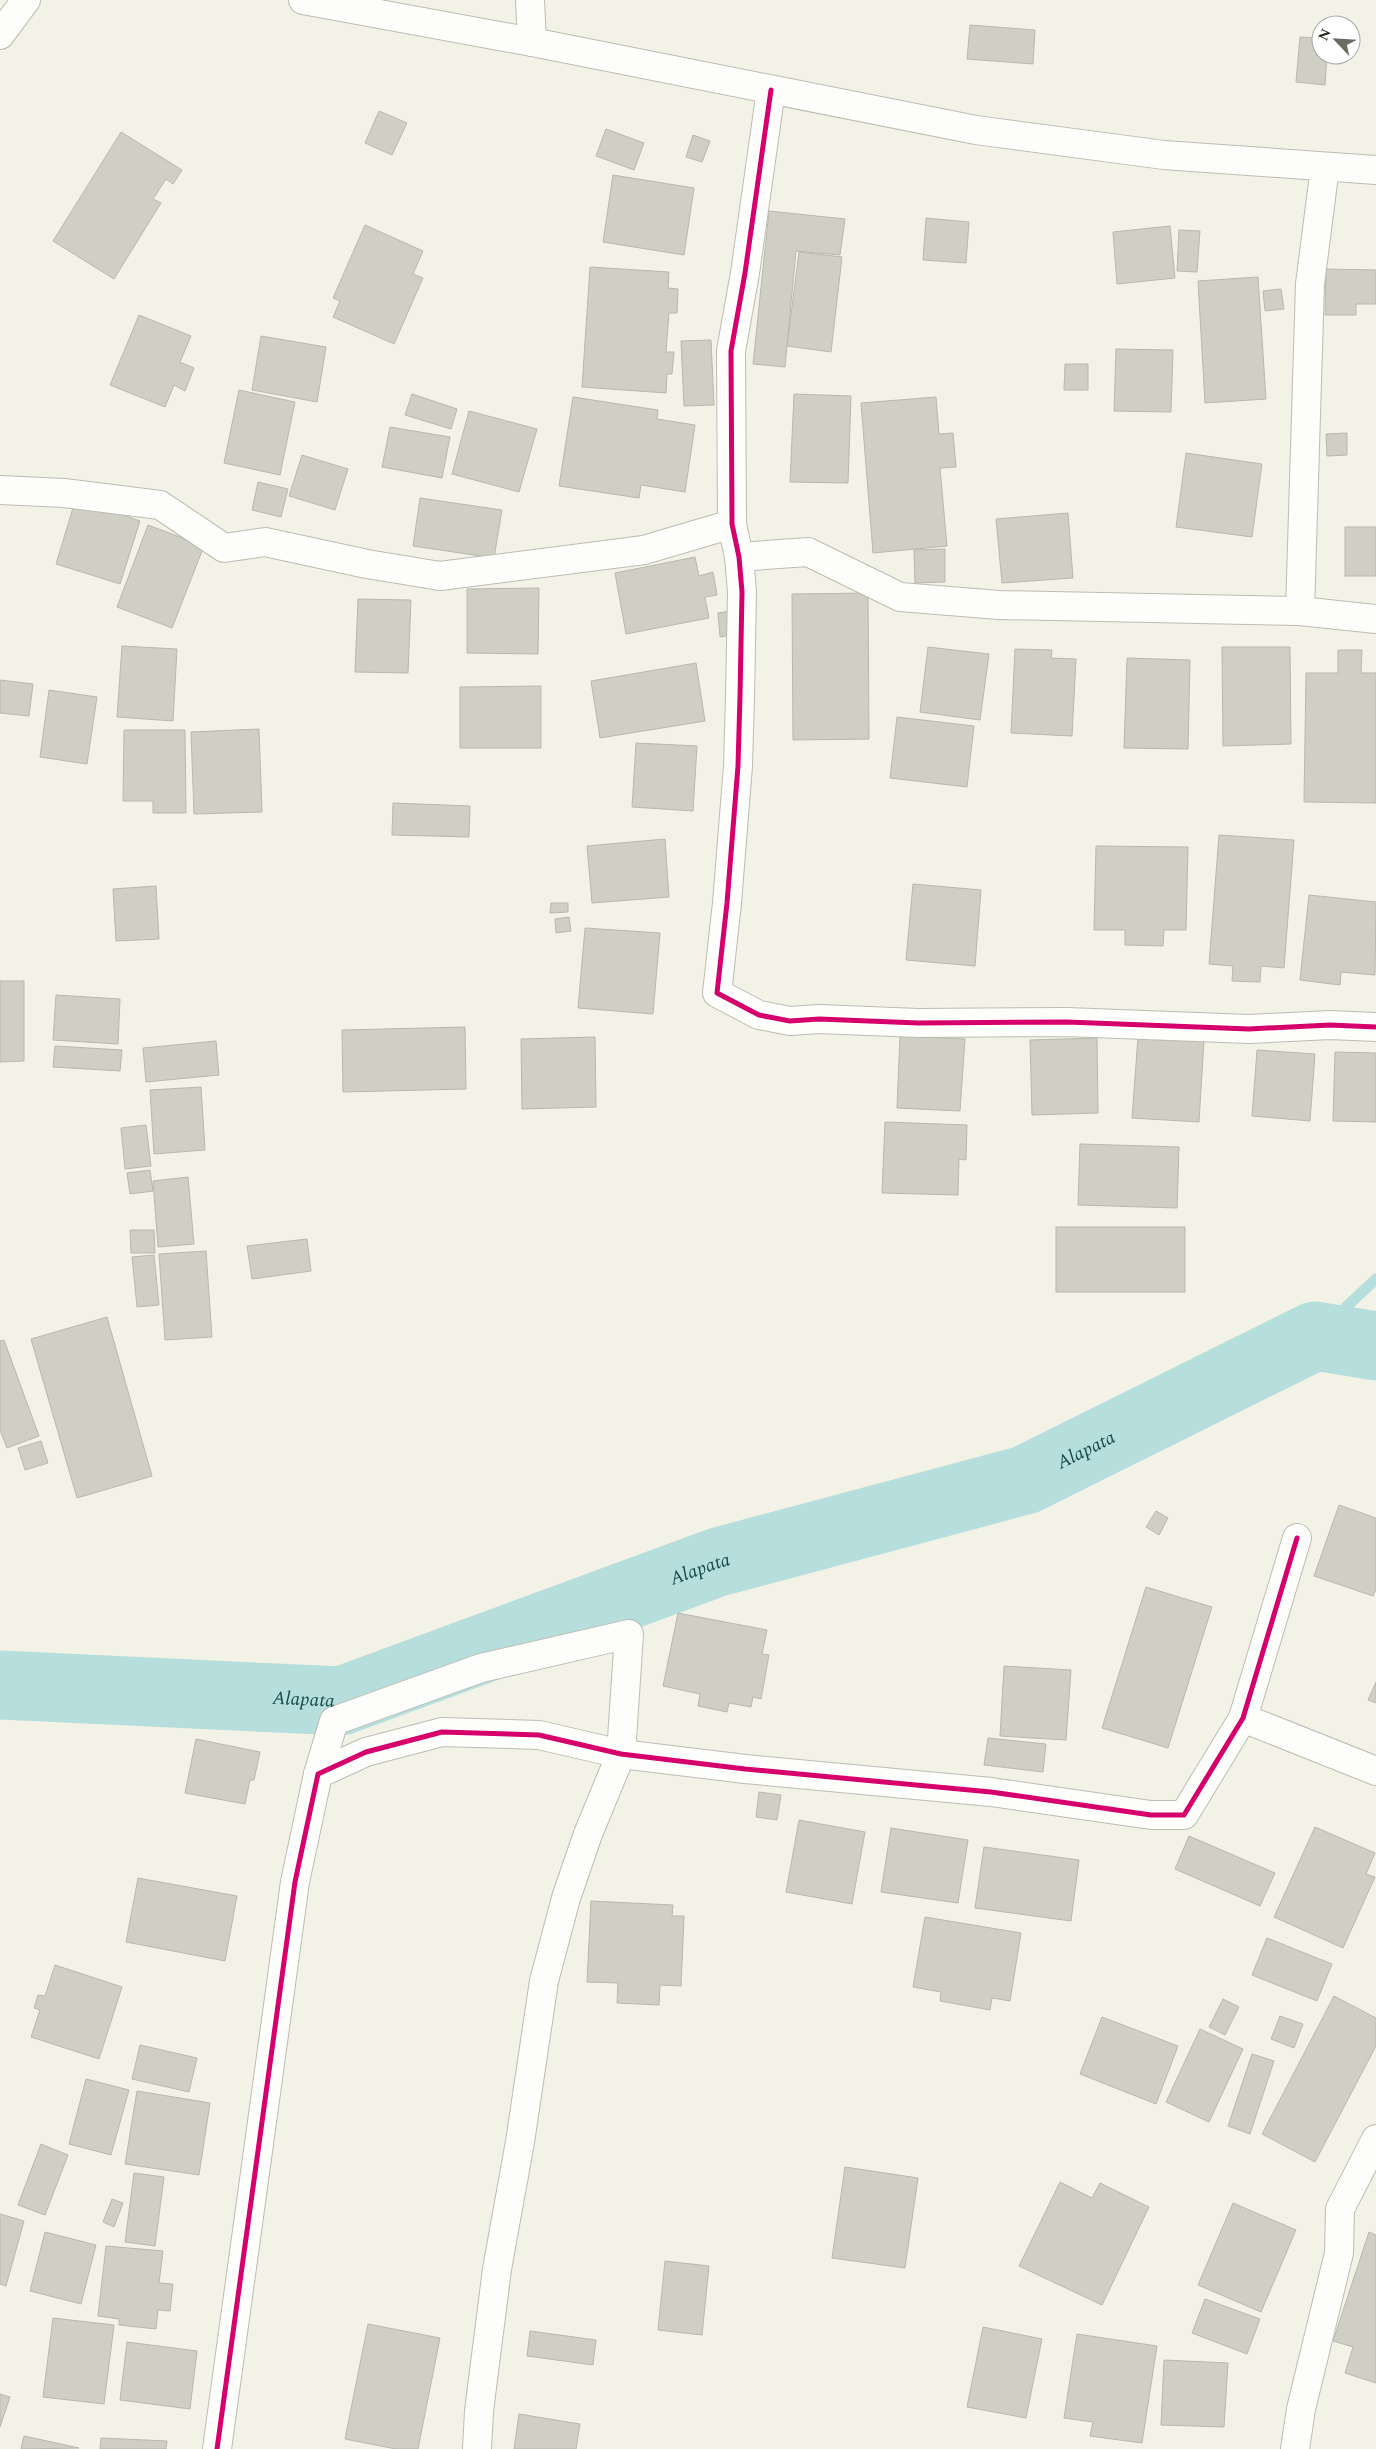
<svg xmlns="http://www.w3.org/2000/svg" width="1376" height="2449" font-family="Spectral,serif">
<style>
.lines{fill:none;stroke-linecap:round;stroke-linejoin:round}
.stream{stroke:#b5dedc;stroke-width:11}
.river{stroke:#b5dedc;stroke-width:69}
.building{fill:#d0cfc6;stroke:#b9b8ae}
.street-casing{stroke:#bdbcb2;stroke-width:30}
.secondary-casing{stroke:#bdbcb2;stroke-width:30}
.street{stroke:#fdfdfb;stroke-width:28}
.secondary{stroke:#fdfdfb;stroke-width:28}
.cycleway-casing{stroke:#fff;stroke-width:8}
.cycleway{stroke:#d6006c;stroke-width:5}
.labels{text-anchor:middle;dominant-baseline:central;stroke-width:5;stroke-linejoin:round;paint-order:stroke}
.water-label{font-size:19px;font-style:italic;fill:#154a4c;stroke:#fff}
</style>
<rect width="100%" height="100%" fill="#f3f2e6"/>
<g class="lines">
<polyline class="stream" points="1315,1336 1376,1279"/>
<path class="river" id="s1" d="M0,1685L341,1701L718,1562L1025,1480L1315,1336L1376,1346"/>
</g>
<g class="building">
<polygon points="970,25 1035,30 1033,64 967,59"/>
<polygon points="1300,37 1321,38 1321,55 1327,55 1325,85 1296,82"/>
<polygon points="379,111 407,123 392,155 365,143"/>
<polygon points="606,129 644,143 634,170 596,156"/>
<polygon points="121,132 182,170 173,184 166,179 153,199 161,203 114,279 53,241"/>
<polygon points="693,135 710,141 702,162 686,157"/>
<polygon points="613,175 694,188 684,255 603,242"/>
<polygon points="769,211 845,219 840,255 796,251 785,367 753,364"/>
<polygon points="926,218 969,222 966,263 923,260"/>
<polygon points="365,225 423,251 413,274 423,278 394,344 333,317 340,301 333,298"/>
<polygon points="1170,226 1175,278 1117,284 1113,232"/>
<polygon points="1179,230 1200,231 1197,272 1177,271"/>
<polygon points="799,252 842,257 831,352 787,346"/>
<polygon points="590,267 669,272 668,288 678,289 677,313 669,313 666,352 674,352 672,374 667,374 666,393 582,387"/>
<polygon points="1326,269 1376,270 1376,304 1356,304 1356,315 1325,315"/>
<polygon points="1258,277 1266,399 1205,403 1198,281"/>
<polygon points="1281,289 1284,309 1265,311 1263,291"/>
<polygon points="139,315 191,336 180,362 194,368 185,391 174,385 165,407 110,385"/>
<polygon points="261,336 326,347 317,402 252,390"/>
<polygon points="711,340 714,405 684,406 681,341"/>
<polygon points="1116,349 1173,350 1171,412 1114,411"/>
<polygon points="1065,364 1088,364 1088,390 1064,390"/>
<polygon points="239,390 295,402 280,475 224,463"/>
<polygon points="412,394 457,409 451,429 405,415"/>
<polygon points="794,394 851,396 848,483 790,482"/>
<polygon points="573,397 658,410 657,419 695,425 685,492 641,485 639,498 559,486"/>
<polygon points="936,397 939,434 953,433 956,467 940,468 947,546 873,553 861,403"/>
<polygon points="469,411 537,429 519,492 452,474"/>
<polygon points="390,427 450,437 442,478 382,467"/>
<polygon points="1347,433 1347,455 1327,456 1326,434"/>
<polygon points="1186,453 1262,464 1252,537 1176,527"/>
<polygon points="302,455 348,469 335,510 289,496"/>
<polygon points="258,482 288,489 281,517 252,510"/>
<polygon points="76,498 140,521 120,584 56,564"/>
<polygon points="420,498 502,510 494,558 413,546"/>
<polygon points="1068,513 1073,578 1002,583 996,519"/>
<polygon points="148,525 204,546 172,628 117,607"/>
<rect x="1345" y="527" width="31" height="49"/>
<polygon points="945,549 945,582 915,583 914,550"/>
<polygon points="695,557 699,576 713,572 717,595 705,597 709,618 626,634 615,573"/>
<polygon points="539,588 538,654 467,653 467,589"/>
<polygon points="868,593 869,739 793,740 792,594"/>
<polygon points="358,599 411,600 408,673 355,672"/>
<polygon points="730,611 732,635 720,637 718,613"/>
<polygon points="122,646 177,649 173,721 117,717"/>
<polygon points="928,647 989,654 980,720 920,712"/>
<polygon points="1222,647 1290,647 1291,744 1223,746"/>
<polygon points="1015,649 1052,650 1051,658 1076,659 1072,736 1011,733"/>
<polygon points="1338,650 1362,650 1361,673 1376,673 1376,803 1304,802 1306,673 1338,673"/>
<polygon points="1127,658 1190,660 1188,749 1124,748"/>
<polygon points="696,663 705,721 600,738 591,681"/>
<polygon points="0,680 33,684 29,716 0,713"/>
<polygon points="541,686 541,748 460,748 460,687"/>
<polygon points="49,690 97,697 87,764 40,757"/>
<polygon points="897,717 974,726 967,787 890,778"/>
<polygon points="259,729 262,812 194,814 191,732"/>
<polygon points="124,730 185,730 186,813 153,813 153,801 123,801"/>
<polygon points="636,743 697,746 693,811 632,807"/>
<polygon points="393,803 470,806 469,837 392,835"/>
<polygon points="1219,835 1294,840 1284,968 1261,966 1260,982 1232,981 1233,966 1209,964"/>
<polygon points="665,839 669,897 592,903 587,846"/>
<polygon points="1096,846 1188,847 1186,930 1164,930 1163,946 1125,945 1125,930 1094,930"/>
<polygon points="913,884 981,890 975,966 906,960"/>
<polygon points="156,886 159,939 116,941 113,889"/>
<polygon points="1309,895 1376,902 1375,975 1341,972 1340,985 1300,980"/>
<polygon points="551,903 568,903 568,912 550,913"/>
<polygon points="569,917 571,931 556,933 555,919"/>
<polygon points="585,928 660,933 653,1014 578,1008"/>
<polygon points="0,981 24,981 24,1061 0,1062"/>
<polygon points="56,995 120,999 118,1044 53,1040"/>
<polygon points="465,1027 466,1089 343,1092 342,1030"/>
<polygon points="900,1036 965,1039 960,1111 897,1108"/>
<polygon points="595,1037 596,1107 522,1109 521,1039"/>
<polygon points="1138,1037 1204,1040 1199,1122 1132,1118"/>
<polygon points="1097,1038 1098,1113 1032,1115 1030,1040"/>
<polygon points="216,1041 219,1075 146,1082 143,1048"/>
<polygon points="55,1046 122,1050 120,1071 53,1067"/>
<polygon points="1257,1050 1315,1054 1310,1121 1252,1116"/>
<polygon points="1335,1052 1376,1053 1376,1122 1333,1121"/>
<polygon points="201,1087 205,1150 154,1154 150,1090"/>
<polygon points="885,1122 967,1125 966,1160 959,1159 958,1195 882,1193"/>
<polygon points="146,1125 151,1166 125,1169 121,1128"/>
<polygon points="1080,1144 1179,1147 1177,1208 1078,1205"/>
<polygon points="150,1170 153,1191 130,1194 127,1173"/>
<polygon points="188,1177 194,1244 158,1247 153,1181"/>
<rect x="1056" y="1227" width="129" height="65"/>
<polygon points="130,1230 154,1230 155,1253 131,1253"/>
<polygon points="307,1239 311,1271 252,1279 247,1246"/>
<polygon points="206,1251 212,1337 165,1340 159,1254"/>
<polygon points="154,1255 159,1305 137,1307 132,1257"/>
<polygon points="107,1317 152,1476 77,1498 31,1339"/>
<polygon points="4,1340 39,1436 7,1448 0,1430 0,1341"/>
<polygon points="41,1441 48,1463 25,1470 18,1448"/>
<polygon points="1339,1505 1376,1518 1376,1589 1373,1596 1314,1576"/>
<polygon points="1156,1511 1168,1518 1159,1535 1146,1527"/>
<polygon points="1146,1587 1212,1607 1168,1748 1102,1728"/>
<polygon points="678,1613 767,1630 762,1654 769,1655 761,1699 753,1697 751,1707 729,1703 727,1712 698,1706 700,1694 663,1686"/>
<polygon points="1004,1666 1071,1670 1066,1740 1000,1736"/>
<polygon points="1376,1682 1376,1703 1368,1700"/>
<polygon points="988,1738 1046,1744 1043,1772 984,1765"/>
<polygon points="196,1739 260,1752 254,1780 250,1780 245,1804 185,1793"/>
<polygon points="759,1792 781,1795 777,1820 756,1817"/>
<polygon points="799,1820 865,1832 852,1904 786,1892"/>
<polygon points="1315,1827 1375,1853 1366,1874 1375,1877 1343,1948 1274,1917"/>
<polygon points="891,1828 968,1840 958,1903 881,1892"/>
<polygon points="1189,1836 1275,1873 1260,1906 1175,1869"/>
<polygon points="984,1847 1079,1860 1071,1921 975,1908"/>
<polygon points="138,1878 237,1896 225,1961 126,1942"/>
<polygon points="591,1901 673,1905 672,1916 684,1916 681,1986 660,1985 659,2005 617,2003 618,1983 587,1982"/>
<polygon points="925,1917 1021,1933 1010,2001 992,1998 990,2010 940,2001 941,1992 913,1987"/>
<polygon points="1267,1938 1332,1964 1317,2001 1252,1975"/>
<polygon points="55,1965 122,1987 99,2059 31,2037 40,2010 34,2008 38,1995 45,1996"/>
<polygon points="1334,1996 1376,2018 1376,2046 1315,2162 1262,2134"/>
<polygon points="1223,1999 1239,2007 1225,2035 1209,2027"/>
<polygon points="1280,2016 1303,2024 1294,2048 1271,2039"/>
<polygon points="1102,2017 1178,2046 1156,2104 1080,2074"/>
<polygon points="1200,2029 1243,2049 1209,2122 1166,2102"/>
<polygon points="140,2045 197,2058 189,2092 132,2079"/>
<polygon points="1252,2054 1274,2061 1250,2134 1228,2126"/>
<polygon points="86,2079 129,2090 111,2155 69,2144"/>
<polygon points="137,2091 210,2103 199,2175 125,2164"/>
<polygon points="41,2144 68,2155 45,2215 18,2205"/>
<polygon points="845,2167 918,2178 905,2268 832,2258"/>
<polygon points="134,2173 164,2177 155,2246 125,2242"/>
<polygon points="1060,2182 1092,2198 1100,2183 1149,2207 1102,2305 1019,2266"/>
<polygon points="112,2199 123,2203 114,2227 103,2222"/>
<polygon points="1233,2203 1296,2230 1261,2312 1198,2285"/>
<polygon points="0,2214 24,2221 6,2286 0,2284"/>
<polygon points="45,2232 96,2245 81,2304 30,2291"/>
<polygon points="1369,2232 1376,2235 1376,2383 1345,2373 1353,2347 1333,2341"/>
<polygon points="106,2246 163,2251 159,2283 173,2284 170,2311 158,2310 156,2329 119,2325 119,2319 98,2316"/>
<polygon points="665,2261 709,2266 702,2335 658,2330"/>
<polygon points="1205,2299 1260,2319 1247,2354 1192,2333"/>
<polygon points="53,2318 114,2325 104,2404 43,2397"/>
<polygon points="368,2324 440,2338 418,2449 396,2449 345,2439"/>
<polygon points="983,2327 1042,2339 1026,2418 967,2407"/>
<polygon points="530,2331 596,2340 593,2365 527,2356"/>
<polygon points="1077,2334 1157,2346 1142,2443 1090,2436 1093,2422 1064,2418"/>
<polygon points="127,2342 197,2351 190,2409 120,2400"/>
<polygon points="1164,2360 1228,2363 1224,2427 1161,2425"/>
<polygon points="0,2394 10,2397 0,2427"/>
<polygon points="519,2414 580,2424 576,2449 514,2449"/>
<polygon points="24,2436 79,2448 21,2449"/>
<polygon points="101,2438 167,2441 166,2449 100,2449"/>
</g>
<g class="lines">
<g class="street-casing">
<g id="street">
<polyline points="530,0 532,42"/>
<polyline points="0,35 26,0"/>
<polyline points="771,90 745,273 731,351 732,524 739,557 742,592 740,696 738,766 727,903 717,993 759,1015 790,1021 819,1019 918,1023 1067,1022 1249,1029 1330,1025 1376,1027"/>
<polyline points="0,490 64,493 160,505 224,548 265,542 367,564 440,576 644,550 732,524"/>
<polyline points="739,557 808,552 900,597 999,605 1300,611 1376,619"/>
<polyline points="1300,611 1310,284 1325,167"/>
<polyline points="1243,1718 1376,1771"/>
<polyline points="318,1774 334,1721 481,1668 629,1634 621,1754 588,1834 566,1898 544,1981 520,2142 497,2269 479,2411 477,2449"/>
<polyline points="217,2449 295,1882 318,1774 366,1752 442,1732 539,1735 621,1754 745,1769 991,1792 1151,1815 1184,1815 1243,1718 1297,1538"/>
<polyline points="1295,2449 1301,2409 1339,2253 1340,2209 1376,2139"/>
</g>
</g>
<g class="secondary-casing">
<polyline id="secondary" points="303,0 532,42 976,130 1164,155 1376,170"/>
</g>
<use href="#street" class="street"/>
<use href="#secondary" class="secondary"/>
<g class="cycleway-casing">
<g id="cycleway">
<polyline points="771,90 745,273 731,351 732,524 739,557 742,592 740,696 738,766 727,903 717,993 759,1015 790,1021 819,1019 918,1023 1067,1022 1249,1029 1330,1025 1376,1027"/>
<polyline points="217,2449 295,1882 318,1774 366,1752 442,1732 539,1735 621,1754 745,1769 991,1792 1151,1815 1184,1815 1243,1718 1297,1538"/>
</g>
</g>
<use href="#cycleway" class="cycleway"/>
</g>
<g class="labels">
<g class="water-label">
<text stroke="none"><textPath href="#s1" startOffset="1129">Alapata</textPath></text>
<text stroke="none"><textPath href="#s1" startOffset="724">Alapata</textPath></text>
<text stroke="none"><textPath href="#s1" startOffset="304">Alapata</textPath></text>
</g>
</g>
<g transform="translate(1336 40) rotate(295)"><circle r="24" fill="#ffffff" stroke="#a7a7a4"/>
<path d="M0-4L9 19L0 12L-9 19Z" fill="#6c6b62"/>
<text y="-8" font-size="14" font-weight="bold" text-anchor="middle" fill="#24231b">N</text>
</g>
</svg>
